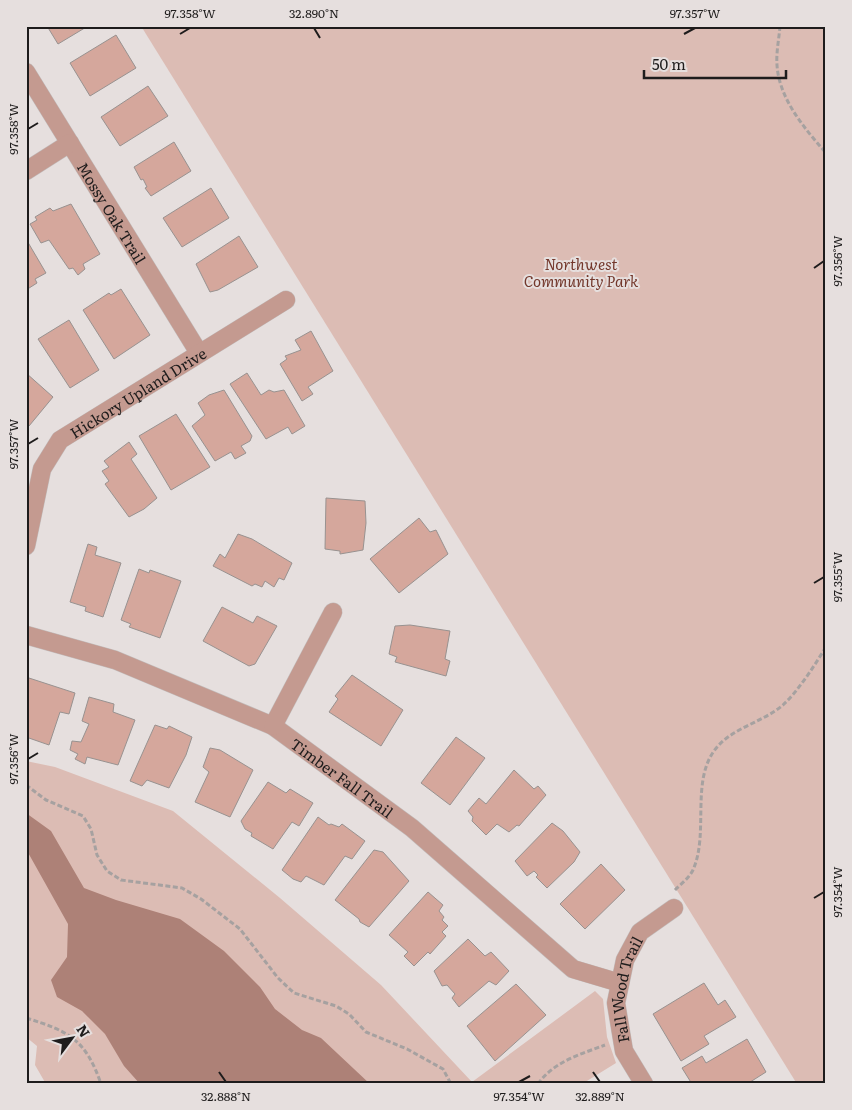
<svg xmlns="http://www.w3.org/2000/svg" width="852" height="1110" font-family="Literata,serif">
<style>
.green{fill:#dcbcb4}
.water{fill:#ad8177}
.building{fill:#d5a79c;stroke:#989290}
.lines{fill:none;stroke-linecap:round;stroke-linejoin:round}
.street-casing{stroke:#c2bcbb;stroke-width:19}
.path{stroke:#a6a1a0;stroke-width:3;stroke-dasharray:5 2.5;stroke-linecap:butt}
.street{stroke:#c49a90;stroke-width:18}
.ticks{fill:none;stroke:#1e1c1c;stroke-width:2}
.labels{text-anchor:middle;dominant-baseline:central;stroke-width:4;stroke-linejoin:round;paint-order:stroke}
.street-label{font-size:15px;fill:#1e1c1c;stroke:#e6dfde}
.park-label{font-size:15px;font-style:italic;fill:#73372b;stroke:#e6dfde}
.neatline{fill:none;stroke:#1e1c1c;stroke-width:2}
.ticks-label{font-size:12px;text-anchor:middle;fill:#1e1c1c}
</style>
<rect width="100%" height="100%" fill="#e6dfde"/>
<g class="green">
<polygon points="141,26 826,26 826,1084 797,1084"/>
<polygon points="26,761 55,767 173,811 280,898 381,985 472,1082 595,991 603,999 607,1037 616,1063 582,1084 46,1084 35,1065 37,1046 26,1037"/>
</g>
<polygon class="water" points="26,813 51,831 84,888 116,900 180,919 224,951 260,987 275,1009 302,1030 321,1038 370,1084 140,1084 124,1066 105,1034 82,1011 57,997 51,980 67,957 68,924 26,849"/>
<g class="building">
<polygon points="47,26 88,26 58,44"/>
<polygon points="116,35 136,68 90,96 70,63"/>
<polygon points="148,86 168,116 120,146 101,117"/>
<polygon points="174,142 191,171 151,196 145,188 147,187 143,179 141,180 134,167"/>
<polygon points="211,188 229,218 182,247 163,218"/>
<polygon points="71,204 100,254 83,264 85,269 78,275 73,268 69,269 49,240 41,243 30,224 37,220 35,217 50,208 53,211"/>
<polygon points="239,236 258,267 218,290 210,292 196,264"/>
<polygon points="26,239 46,273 35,279 37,283 26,290"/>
<polygon points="121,289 150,335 114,359 83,310 109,293 111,295"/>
<polygon points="69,320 99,370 70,388 38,339"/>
<polygon points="311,331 333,371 308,387 313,394 302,401 280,364 287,359 285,356 301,350 295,340"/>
<polygon points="26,373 53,397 29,426 26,425"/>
<polygon points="247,373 261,395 269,390 274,392 284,390 305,426 292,434 288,427 266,439 230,384"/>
<polygon points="224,390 252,436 250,441 241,446 246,453 235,459 231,452 215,461 192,426 205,415 198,403 209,395"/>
<polygon points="176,414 210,467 171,490 139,436"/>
<polygon points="129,442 137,454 131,459 157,498 144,509 129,517 105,484 109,481 102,471 109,467 104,461"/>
<polygon points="326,498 365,501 366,523 363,550 340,554 340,551 325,549"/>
<polygon points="419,518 430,532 436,530 448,554 399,593 370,559"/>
<polygon points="238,534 252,539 292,563 284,580 279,578 274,587 265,581 262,587 255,584 252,586 213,566 220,554 225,558"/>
<polygon points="88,544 97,547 95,555 121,563 103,617 85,611 86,607 70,602"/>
<polygon points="139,569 149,573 150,570 181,581 160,638 129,627 131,624 121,620"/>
<polygon points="222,607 253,623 257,616 277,626 255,664 249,666 203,641"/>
<polygon points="410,625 450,631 445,659 450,661 446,676 395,662 397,657 389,654 395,626"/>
<polygon points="352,675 403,710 381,746 329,712 338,699 335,696"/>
<polygon points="29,678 75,693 69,714 60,712 49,745 26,737 26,686"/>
<polygon points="89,697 114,704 113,712 135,720 118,765 87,757 85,764 75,759 78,754 70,750 72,741 81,742 89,724 82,721"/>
<polygon points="155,725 167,729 169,726 192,737 186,755 169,788 147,780 142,786 130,781"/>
<polygon points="456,737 485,758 450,805 421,783"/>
<polygon points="210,748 220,750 253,770 230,817 195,802 209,772 203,767"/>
<polygon points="514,770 534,789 538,786 546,795 519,826 517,825 509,832 497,824 486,835 472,821 473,817 468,811 479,798 486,804"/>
<polygon points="268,782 286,793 290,789 313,803 299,826 292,822 273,849 251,836 252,833 245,829 241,821"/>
<polygon points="318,817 329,825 331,824 339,827 342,824 365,841 352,859 345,856 324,885 306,876 301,882 293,879 282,870"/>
<polygon points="552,823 563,831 580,852 574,862 547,888 536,877 538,875 534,871 527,876 515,861"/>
<polygon points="374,850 383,852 409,881 369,927 360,922 359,919 335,900"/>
<polygon points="601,864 625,890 585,929 560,904"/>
<polygon points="428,892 443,905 439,911 444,917 442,920 448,926 442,932 446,936 430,954 428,952 414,966 404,956 408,952 389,935"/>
<polygon points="468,939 485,956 491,952 509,971 496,985 489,981 459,1007 452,998 455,994 447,985 442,986 434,971"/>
<polygon points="704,983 718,1005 725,1000 736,1017 704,1036 709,1044 681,1061 653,1014"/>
<polygon points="516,984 546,1015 495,1061 467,1026"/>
<polygon points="747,1039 766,1072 747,1084 692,1084 682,1068 702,1056 706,1063"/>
</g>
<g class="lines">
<g class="street-casing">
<g id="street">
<path id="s1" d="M26,72L199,353"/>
<polyline points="26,171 70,143"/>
<path id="s2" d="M26,546L42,469L60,440L286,300"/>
<path id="s3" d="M26,635L115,660L273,726L412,828L573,969L620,983"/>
<polyline points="273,726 333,612"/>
<path id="s4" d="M644,1084L624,1051L616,1003L625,960L640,932L674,908"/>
</g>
</g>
<g class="path">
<path d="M780,26C779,39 776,53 777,65C779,99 805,129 826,153"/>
<polyline points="26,785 46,800 83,816 91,829 97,855 107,871 121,880 182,888 201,899 240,929 278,978 294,993 336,1006 349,1014 366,1032 407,1049 443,1069 451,1084"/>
<path d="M675,890C681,884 689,878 693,870C709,834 691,783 714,751C730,728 762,723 783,705C799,690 814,666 826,647"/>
<path d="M26,1018C69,1031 86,1040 101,1084"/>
<path d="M538,1084C553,1062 581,1054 605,1045"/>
</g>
<use href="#street" class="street"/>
</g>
<path class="ticks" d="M314,28L320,38M180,34L190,28M684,34L695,28M28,129L38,123M814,268L824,261M28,444L38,438M814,583L824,577M28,759L38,753M814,898L824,892M219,1072L226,1082M593,1072L600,1082M519,1082L530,1076"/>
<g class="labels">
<g class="street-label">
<text stroke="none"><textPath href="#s1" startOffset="165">Mossy Oak Trail</textPath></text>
<text stroke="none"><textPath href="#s2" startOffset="204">Hickory Upland Drive</textPath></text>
<text stroke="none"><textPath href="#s3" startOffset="350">Timber Fall Trail</textPath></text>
<text stroke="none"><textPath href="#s4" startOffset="102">Fall Wood Trail</textPath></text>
</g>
<g class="park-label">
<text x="581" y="263">Northwest<tspan x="581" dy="17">Community Park</tspan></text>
</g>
</g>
<rect width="852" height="1110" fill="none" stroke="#e6dfde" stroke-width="55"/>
<g transform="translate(72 1038) rotate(58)" stroke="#e6dfde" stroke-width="4" paint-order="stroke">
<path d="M0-4L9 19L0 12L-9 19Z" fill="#1e1c1c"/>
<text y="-8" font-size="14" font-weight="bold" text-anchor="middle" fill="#1e1c1c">N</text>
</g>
<path d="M644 70v8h142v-8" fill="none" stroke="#1e1c1c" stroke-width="2.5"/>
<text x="652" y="70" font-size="15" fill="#1e1c1c" stroke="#e6dfde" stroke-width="4" paint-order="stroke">50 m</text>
<rect x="28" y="28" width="796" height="1054" class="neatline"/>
<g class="ticks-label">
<text x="190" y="18">97.358°W</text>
<text x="314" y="18">32.890°N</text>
<text x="695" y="18">97.357°W</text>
<text transform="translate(14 129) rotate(-90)" y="4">97.358°W</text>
<text transform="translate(838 261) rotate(-90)" y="4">97.356°W</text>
<text transform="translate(14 444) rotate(-90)" y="4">97.357°W</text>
<text transform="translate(838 577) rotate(-90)" y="4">97.355°W</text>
<text transform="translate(14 759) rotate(-90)" y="4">97.356°W</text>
<text transform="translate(838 892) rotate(-90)" y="4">97.354°W</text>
<text x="226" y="1101">32.888°N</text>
<text x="519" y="1101">97.354°W</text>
<text x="600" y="1101">32.889°N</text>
</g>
</svg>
